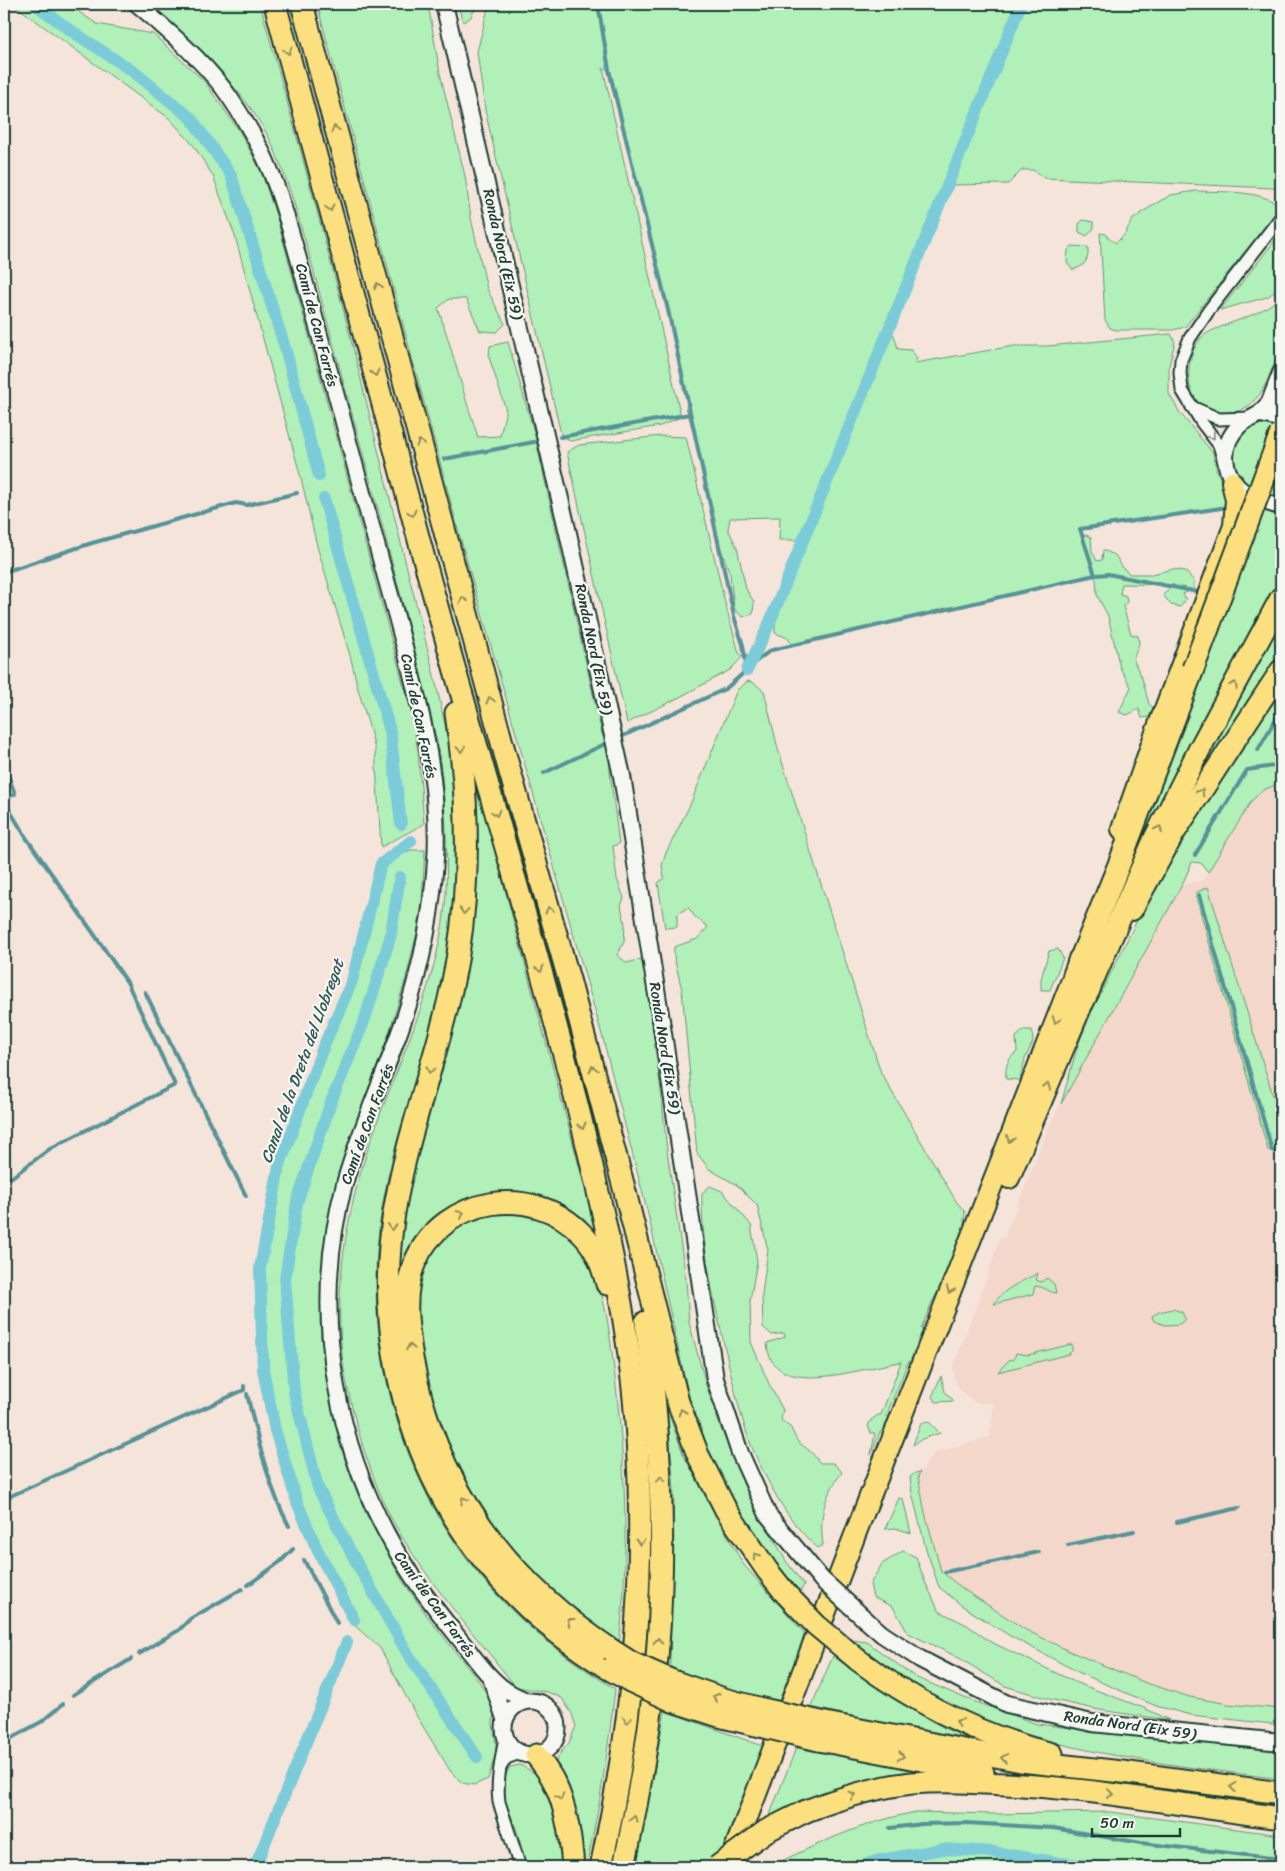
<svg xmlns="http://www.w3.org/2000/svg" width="1285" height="1871" font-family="Sriracha,sans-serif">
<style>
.built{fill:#f3d7ca}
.green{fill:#b1f0b8;stroke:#689676}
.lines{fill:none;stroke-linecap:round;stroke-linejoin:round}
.stream{stroke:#579297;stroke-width:4}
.canal{stroke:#7ccbd9;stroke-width:12}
.minor-casing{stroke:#1f3d34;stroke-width:15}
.tertiary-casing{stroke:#1f3d34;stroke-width:19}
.secondary-casing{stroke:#1f3d34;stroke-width:20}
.trunk-casing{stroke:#1f3d34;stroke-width:24}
.motorway-casing{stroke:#1f3d34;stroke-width:25}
.minor{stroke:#f6f6f2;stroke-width:11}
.tertiary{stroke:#f6f6f2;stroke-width:15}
.secondary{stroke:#f6f6f2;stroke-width:16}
.trunk{stroke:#fce080;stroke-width:20}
.motorway{stroke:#fce080;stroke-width:21}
.secondary-bridge-casing{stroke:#1f3d34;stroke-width:20;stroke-linecap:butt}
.motorway-bridge-casing{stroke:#1f3d34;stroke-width:25;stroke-linecap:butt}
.secondary-bridge{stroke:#f6f6f2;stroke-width:16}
.motorway-bridge{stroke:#fce080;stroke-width:21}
.oneway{stroke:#8e8e5a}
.oneway2{stroke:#8a9a93}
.labels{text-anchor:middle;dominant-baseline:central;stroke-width:4.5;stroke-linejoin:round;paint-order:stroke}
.street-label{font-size:15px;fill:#1f3d34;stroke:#f6f6f2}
.water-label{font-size:16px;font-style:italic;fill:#325955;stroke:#f6f6f2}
</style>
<rect width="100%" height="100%" fill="#f4e4da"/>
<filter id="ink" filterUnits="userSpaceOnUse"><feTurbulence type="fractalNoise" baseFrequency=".02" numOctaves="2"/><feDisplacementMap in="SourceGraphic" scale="10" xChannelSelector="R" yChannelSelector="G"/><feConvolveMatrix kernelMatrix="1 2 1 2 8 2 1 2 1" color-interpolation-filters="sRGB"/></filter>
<g filter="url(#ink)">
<polygon class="built" points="1281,783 1281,1709 1214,1703 1176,1693 1146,1683 1069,1651 1026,1630 963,1589 941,1571 925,1513 918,1476 934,1453 990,1437 994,1403 978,1403 969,1398 961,1390 955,1382 953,1368 988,1275 1000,1237 1004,1238 1050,1124 1182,885 1202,881 1252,800 1263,790"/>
<g class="green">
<polygon points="13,4 67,4 97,24 153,34 204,81 240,132 261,171 277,218 411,712 418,751 424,824 381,847 375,749 369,726 358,689 351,659 317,546 301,478 235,236 213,176 194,146 170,119"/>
<path d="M149,4H260C287,100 313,196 339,293C360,372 378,452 398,531C413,596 432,660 445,725C448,743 453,761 454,779C461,857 453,937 435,1013C420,1075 395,1134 384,1197C357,1336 399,1489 495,1593C530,1632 571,1661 615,1689C608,1749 600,1808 586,1867H579L576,1832L556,1762L561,1752L569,1743L576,1726L572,1714L562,1698L547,1692L516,1687C472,1631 425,1580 391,1518C380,1496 372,1473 364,1450C356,1424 349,1398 344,1370C332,1292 346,1211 372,1137C400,1057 441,978 446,893C448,848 445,791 438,747C431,711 420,676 412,640C391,555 367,470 344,384C333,343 322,302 311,261C299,220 288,178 270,140C242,85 193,45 149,4Z"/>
<path d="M317,4H428L440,73L465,176L471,218L487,289L505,324L497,332L480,331L466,299H449L438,308C453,351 463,395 478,437L500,436L506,410L489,357L490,346L508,342L534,432L602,734L610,750V772L619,844L613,846L617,879L624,898L621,906L625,924L624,942L617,955L627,963L641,959L646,980L661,1091L667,1151L686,1280L689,1322L706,1385L720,1426L744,1485L786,1561L804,1585L800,1592L751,1531L713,1462L692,1410L649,1218L602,1035L462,544Z"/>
<polygon points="458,4 477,4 471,17 464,22 461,16"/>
<polygon points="489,4 1176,4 1194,6 1228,6 1226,4 1243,4 1243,6 1281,11 1281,192 1273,188 1044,178 1033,170 1022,170 1008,184 947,185 886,335 894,335 898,349 911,350 917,358 915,363 1014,346 1048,346 1171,334 1175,342 1169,366 1169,394 1180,413 1213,453 1217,471 1223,486 1228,507 1081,529 1083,536 1086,535 1091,537 1092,551 1097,561 1102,560 1103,550 1115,555 1123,568 1130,574 1152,574 1173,569 1185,571 1194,581 1194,589 1183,594 1186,600 1180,607 1171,605 1163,595 1174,585 1122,584 1120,594 1126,596 1127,602 1123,606 1131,634 1138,636 1139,644 1133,659 1142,678 1149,704 1153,708 1149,717 1142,718 1139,709 1127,715 1119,712 1131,687 1120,668 1108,616 1097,595 1096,579 1093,576 792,645 788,638 775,633 775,623 772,617 779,588 800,540 779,540 780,517 730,518 728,529 737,547 746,589 754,602 753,614 742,617 734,608 730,574 718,541 714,519 713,519 696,440 686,407 688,402 668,310 610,70 603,68 681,417 660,426 570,441 561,434 485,110 477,52"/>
<path d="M1195,191C1219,192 1256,190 1276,203L1277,211L1185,327L1173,330H1116L1110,328L1105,320L1100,233L1106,234L1110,239L1116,243L1125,234L1132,220L1153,205L1171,195Z"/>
<polygon points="1083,220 1093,222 1094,228 1087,236 1079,232 1079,224"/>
<polygon points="1281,233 1281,287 1267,297 1220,310"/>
<path d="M1072,246L1088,247C1089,260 1085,266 1073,270L1067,263L1068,250Z"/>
<path d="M1281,296C1281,311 1283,327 1281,342C1280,353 1274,364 1270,374C1261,398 1245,417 1217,413C1211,411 1201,408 1197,402C1184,384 1187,355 1201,338C1208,331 1219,328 1228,324C1247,317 1266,311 1281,296Z"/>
<path d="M1261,424L1275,425L1252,488C1247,485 1241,481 1238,475C1223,454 1239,430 1261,424Z"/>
<polygon points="661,436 686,437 726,607 739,653 743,656 730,670 676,699 627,723 567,452 579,445"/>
<polygon points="1281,457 1281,500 1267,495"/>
<polygon points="1262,510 1281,516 1281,582 1196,741 1085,978"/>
<polygon points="1281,621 1281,662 1187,799 1276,626"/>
<path d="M748,681L754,683L764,691L778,749L881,1073L956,1201L965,1212L964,1221L966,1227L957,1245L946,1278L932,1302L921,1329L926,1331L913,1361L908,1362L886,1416L889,1417L887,1431L880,1432L871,1455L875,1433H871L868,1426L871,1420L878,1415H881L901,1362C866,1366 770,1403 767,1343L785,1337L784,1333L772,1335L763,1327L762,1294L768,1250L757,1205L737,1185L709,1169L697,1153L682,990L674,957V947L697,939L708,927L695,917L688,907L677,915V927L665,928L658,883L664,878L662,865L666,853L690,805L737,690Z"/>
<polygon points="1281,684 1281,783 1263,790 1252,800 1208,872 1201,863 1192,862 1182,885 1061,1104 1077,1048 1089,1017 1160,874 1203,802"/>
<polygon points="474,781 480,796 596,1229 592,1232 487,1197 402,1272 396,1272 403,1199 433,1092"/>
<polygon points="410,850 425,850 421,916 406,978 388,1036 340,1168 333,1199 324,1244 321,1277 321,1338 339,1442 351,1477 366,1514 402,1580 428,1617 480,1683 491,1700 494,1710 493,1724 496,1745 496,1753 488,1779 474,1785 462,1783 451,1772 416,1715 380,1648 355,1626 357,1617 315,1537 294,1486 279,1435 269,1386 264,1272 284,1165 306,1101 357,975 383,873 389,863"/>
<polygon points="1208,887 1281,1121 1281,1155 1268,1150 1195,893"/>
<polygon points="1058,949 1063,958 1050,990 1041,990 1041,979 1049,951"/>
<path d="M1024,1030H1032L1033,1042L1025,1059L1020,1080L1006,1079C1005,1067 1007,1059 1017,1052L1016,1037Z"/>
<path d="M710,1186L722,1191L751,1225L757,1261L750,1301L751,1342L769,1384L783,1410L781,1420L791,1428L797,1441L811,1452L820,1463H833L842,1472C824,1497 819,1515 823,1545L818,1548C790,1525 770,1487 755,1454C744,1431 736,1395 730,1370C717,1312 701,1253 702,1193Z"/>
<path d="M506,1212C532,1216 559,1222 577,1243C581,1247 584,1254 587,1259C606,1292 609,1331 614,1369C625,1459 630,1555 619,1645L553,1599L501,1539L460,1474L429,1398L416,1329L417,1280L436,1246L466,1218Z"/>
<path d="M1038,1273L1036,1280L1041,1282L1047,1278L1054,1284L1056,1293C1048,1292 1043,1286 1035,1286L1033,1294L994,1304C1003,1288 1022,1282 1038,1273Z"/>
<polygon points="1173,1309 1182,1312 1185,1319 1180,1324 1165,1325 1154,1321 1152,1316 1159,1312"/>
<polygon points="1072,1344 1072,1351 1069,1354 998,1372 1009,1360 1014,1359 1016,1353 1028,1355"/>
<polygon points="941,1376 945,1392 954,1401 936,1402 932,1397"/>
<path d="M667,1409L684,1456L743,1564L806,1635L781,1704C743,1695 706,1684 670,1668L674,1488Z"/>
<polygon points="929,1422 940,1433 922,1439 913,1445 921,1423"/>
<polygon points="920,1472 918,1476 925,1513 941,1571 963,1589 1026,1630 1069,1651 1146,1683 1190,1697 1228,1704 1281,1709 1281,1725 1191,1715 1156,1706 1080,1673 1010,1636 961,1605 939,1587 926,1549 912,1493 910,1477 915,1473"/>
<polygon points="899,1498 903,1499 911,1533 895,1528 885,1529"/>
<polygon points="903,1551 916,1557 925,1582 939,1611 967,1625 991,1642 1077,1683 1144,1708 1169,1720 1099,1710 1049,1699 1005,1686 959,1658 908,1633 893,1607 873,1597 870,1584 882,1564"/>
<path d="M851,1640L867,1642L915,1677L967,1699L1037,1724L1189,1742L1281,1751V1779C1161,1763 1037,1753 928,1695C900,1680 875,1659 851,1640Z"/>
<polygon points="833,1656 892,1698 946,1729 988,1747 811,1707"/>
<polygon points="665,1711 763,1746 723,1848 704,1867 636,1867"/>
<polygon points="796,1748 938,1774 767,1822"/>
<path d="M520,1765C529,1770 539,1774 545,1784C558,1807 561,1841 565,1867H527L516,1828L503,1796L504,1779L510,1767Z"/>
<path d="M916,1812L993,1814L1110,1812L1281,1835V1867H769C817,1844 863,1822 916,1812Z"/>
</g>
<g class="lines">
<g class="stream">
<polyline points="598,4 609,70 668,310 734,616 743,645 747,670"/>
<polyline points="560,437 690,414"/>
<polyline points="444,459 534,442"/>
<polyline points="4,572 92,543 236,503 247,505 297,493"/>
<polyline points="1097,575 1108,574 1198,592"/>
<path d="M623,736L725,689C741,677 754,660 772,650L1095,575L1080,529L1228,507"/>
<polyline points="1258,750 1281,710"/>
<polyline points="4,765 15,794 4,799"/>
<polyline points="544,773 607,743"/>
<polyline points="4,801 27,839 94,934 127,982 175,1085 51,1148 4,1183"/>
<polyline points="1195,855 1247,770 1281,765"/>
<polyline points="1199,895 1272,1150 1281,1153"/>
<polyline points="145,992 246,1196"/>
<path d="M247,1394C258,1439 267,1484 289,1526"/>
<polyline points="4,1499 244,1390 244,1386"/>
<polyline points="1177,1522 1239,1508"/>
<polyline points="1068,1545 1134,1531"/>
<polyline points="304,1560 337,1623"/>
<polyline points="945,1572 1039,1552"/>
<polyline points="248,1585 280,1562 293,1549"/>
<polyline points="167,1637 179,1630 190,1619 242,1589"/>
<polyline points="139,1654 165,1638"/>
<polyline points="73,1695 131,1659"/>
<polyline points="4,1742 41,1722 63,1704"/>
<polyline points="890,1828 922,1824 966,1823 1053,1828 1141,1843 1281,1859"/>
</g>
<g class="canal">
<polyline points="35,4 70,30 134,72 191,118 231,175 285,348 319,476"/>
<polyline points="324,499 390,731 401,824"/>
<polyline points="747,670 767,629 1021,4"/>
<polyline points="400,877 390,938 365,1019 331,1102 297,1202 285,1279 294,1392 318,1488 356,1562 408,1654 477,1757"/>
<polyline points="354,1620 317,1549 297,1502 275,1430 263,1369 260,1268 279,1167 322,1050 352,981 381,864 411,841"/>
<polyline points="255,1867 347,1642"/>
<polyline points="860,1867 875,1861 943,1849 993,1852 1060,1863 1105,1867"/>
</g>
<g class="minor-casing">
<g id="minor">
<polyline points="1192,407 1219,419 1251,418"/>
<polyline points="1224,462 1219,445 1202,423 1182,390 1180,373 1181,360 1190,338 1209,310 1281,217"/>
<path d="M505,1736C502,1758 496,1780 499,1802L520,1867"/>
<polyline points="501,1766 506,1758 520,1753"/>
</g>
</g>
<g class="tertiary-casing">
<g id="tertiary">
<path d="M137,4C167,30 199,57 223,88C234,103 244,119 253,135C275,173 286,215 298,257C312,307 326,358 340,409C358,478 377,546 396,615C417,693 439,771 436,852C433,908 423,962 405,1016C387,1071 361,1125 345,1182C309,1314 335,1458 410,1573C427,1599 447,1623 466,1647C477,1661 488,1677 503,1688C510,1694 519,1697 527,1701"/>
<polyline points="1259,414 1269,403 1281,372"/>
<path d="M1281,419L1259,414C1253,418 1244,421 1239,426C1218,447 1223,477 1245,493C1254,500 1270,503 1281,507"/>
<polyline points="491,1679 505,1720"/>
<circle cx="531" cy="1728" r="27"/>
</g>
</g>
<g class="secondary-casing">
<g id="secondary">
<polyline points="444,4 568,533 622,776 661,1020 715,1379 740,1453 768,1515 822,1580"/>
<polyline points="867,1621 882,1634 920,1659 1007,1704 1092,1723 1281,1742"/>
</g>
</g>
<g class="trunk-casing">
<g id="trunk">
<polyline points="1122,829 1154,738 1234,526 1236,500 1232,482"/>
<polyline points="1132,910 1175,832 1281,670"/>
<polyline points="1009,1178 1083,1002 1090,989"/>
<polyline points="730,1862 858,1527 1074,975 1079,959"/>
</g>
</g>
<g class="motorway-casing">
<g id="motorway">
<path d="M275,4C312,140 349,276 385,412C405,487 424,561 445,635C490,796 539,955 580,1116C606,1223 631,1328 637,1438C646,1582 632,1727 601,1867"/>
<polyline points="302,4 508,765 570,983 623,1184 678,1402 698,1455 726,1510 767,1570 786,1594"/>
<path d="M456,713C468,793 471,874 458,954C444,1042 408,1125 394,1213C372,1352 418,1499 518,1598C545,1626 576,1648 609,1669"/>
<polyline points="1074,975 1120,862 1193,669"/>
<polyline points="1083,1002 1155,838 1199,750 1281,598"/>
<path d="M607,1284C602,1265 596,1248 582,1234C534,1183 444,1195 415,1262C402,1292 407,1326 412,1358C434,1483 506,1580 610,1649"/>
<path d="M858,1660C917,1704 980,1736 1052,1754"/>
<polyline points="675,1682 724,1699 758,1708"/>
<polyline points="673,1701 719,1716 752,1724"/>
<polyline points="825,1723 1021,1761 1122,1772 1281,1793"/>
<polyline points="819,1740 983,1772"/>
<path d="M536,1755C543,1764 550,1773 555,1784C567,1809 571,1840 573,1867"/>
<path d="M806,1811C840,1798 875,1787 912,1783C948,1780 985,1783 1022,1785C1109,1791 1195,1807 1281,1818"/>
<path d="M624,1867C643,1775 659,1681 661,1586C664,1498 657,1410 646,1322"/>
</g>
</g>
<use href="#minor" class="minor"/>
<use href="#tertiary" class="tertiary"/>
<use href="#secondary" class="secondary"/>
<use href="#trunk" class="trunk"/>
<use href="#motorway" class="motorway"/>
<g class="secondary-bridge-casing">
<polyline id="secondary-bridge" points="822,1580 867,1621"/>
</g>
<g class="motorway-bridge-casing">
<g id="motorway-bridge">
<polyline points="1193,669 1281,433"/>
<polyline points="786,1594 816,1625 858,1660"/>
<polyline points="610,1649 632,1663 675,1682"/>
<polyline points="609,1669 630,1681 673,1701"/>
<polyline points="758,1708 825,1723"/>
<polyline points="752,1724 819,1740"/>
<polyline points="717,1867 766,1831 806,1811"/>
</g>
</g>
<use href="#secondary-bridge" class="secondary-bridge"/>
<use href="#motorway-bridge" class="motorway-bridge"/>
</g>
<defs><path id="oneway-chevron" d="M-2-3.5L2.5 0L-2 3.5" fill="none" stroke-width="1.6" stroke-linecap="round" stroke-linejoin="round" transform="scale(1.25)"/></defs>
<g class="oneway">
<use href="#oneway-chevron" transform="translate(288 51) rotate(75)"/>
<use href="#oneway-chevron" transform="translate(335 129) rotate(-105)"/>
<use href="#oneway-chevron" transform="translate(330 208) rotate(75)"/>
<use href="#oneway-chevron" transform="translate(378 286) rotate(-105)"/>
<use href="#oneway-chevron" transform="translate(375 373) rotate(75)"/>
<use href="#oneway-chevron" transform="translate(420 443) rotate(-105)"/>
<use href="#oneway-chevron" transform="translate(412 513) rotate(75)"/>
<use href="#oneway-chevron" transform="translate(463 600) rotate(-105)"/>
<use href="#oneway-chevron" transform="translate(1234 685) rotate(-62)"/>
<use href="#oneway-chevron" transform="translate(490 700) rotate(-105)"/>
<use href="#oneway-chevron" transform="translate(461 749) rotate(83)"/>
<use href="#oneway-chevron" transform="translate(1201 792) rotate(-57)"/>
<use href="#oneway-chevron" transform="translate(496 813) rotate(74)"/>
<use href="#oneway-chevron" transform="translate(1159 829) rotate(-63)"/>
<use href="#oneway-chevron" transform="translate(549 910) rotate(-106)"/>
<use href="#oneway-chevron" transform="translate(464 911) rotate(95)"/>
<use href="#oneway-chevron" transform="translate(540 969) rotate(75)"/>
<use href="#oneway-chevron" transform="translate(1056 1020) rotate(111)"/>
<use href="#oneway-chevron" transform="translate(593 1069) rotate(-105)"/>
<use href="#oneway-chevron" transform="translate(430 1070) rotate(106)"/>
<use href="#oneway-chevron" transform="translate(1047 1086) rotate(-67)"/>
<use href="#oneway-chevron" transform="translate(582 1126) rotate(76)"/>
<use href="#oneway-chevron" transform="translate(1010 1139) rotate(111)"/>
<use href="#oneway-chevron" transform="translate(461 1214) rotate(-28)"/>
<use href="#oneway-chevron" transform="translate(392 1227) rotate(98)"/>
<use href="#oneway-chevron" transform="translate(950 1290) rotate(112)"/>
<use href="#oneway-chevron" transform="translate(410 1347) rotate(-99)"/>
<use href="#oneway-chevron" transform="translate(682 1412) rotate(-109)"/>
<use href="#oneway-chevron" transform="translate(661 1479) rotate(-92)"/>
<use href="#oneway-chevron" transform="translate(464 1500) rotate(-121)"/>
<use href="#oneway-chevron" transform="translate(640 1542) rotate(91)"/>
<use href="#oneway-chevron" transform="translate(756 1556) rotate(-126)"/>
<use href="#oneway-chevron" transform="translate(570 1621) rotate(-142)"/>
<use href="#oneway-chevron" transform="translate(658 1641) rotate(-86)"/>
<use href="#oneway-chevron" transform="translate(716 1697) rotate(-163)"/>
<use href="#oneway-chevron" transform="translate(627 1720) rotate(97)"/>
<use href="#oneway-chevron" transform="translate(959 1722) rotate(-155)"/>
<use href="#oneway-chevron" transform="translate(901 1756) rotate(11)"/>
<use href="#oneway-chevron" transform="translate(1004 1758) rotate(-170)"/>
<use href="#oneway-chevron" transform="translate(1233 1787) rotate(-172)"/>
<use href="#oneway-chevron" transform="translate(1110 1794) rotate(8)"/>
<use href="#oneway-chevron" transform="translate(852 1795) rotate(-16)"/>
<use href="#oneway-chevron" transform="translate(560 1797) rotate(71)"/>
<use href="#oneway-chevron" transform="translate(634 1819) rotate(-79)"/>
</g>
<use class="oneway2" href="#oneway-chevron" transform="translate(1212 436) rotate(51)"/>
</g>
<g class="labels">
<g class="street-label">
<text transform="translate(503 254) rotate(77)">Ronda Nord (Eix 59)</text>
<text transform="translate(317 325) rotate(75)">Camí de Can Farrés</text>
<text transform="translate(594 649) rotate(78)">Ronda Nord (Eix 59)</text>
<text transform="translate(419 716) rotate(78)">Camí de Can Farrés</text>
<text transform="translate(665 1048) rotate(81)">Ronda Nord (Eix 59)</text>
<text transform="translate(367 1124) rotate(-70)">Camí de Can Farrés</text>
<text transform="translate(435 1604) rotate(54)">Camí de Can Farrés</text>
<text transform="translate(1130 1725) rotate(8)">Ronda Nord (Eix 59)</text>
</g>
<g class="water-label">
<text transform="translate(302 1061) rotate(-70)">Canal de la Dreta del Llobregat</text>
</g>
</g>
<rect width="1285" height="1871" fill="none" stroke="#f6f6f2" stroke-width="20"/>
<rect x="10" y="10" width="1265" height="1851" fill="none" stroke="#1f3d34" stroke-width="2" filter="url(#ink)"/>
<path d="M1092 1828v8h88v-8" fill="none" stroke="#1f3d34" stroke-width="2.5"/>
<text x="1100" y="1828" font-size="15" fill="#1f3d34" stroke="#f6f6f2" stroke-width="4" paint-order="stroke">50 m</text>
</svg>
